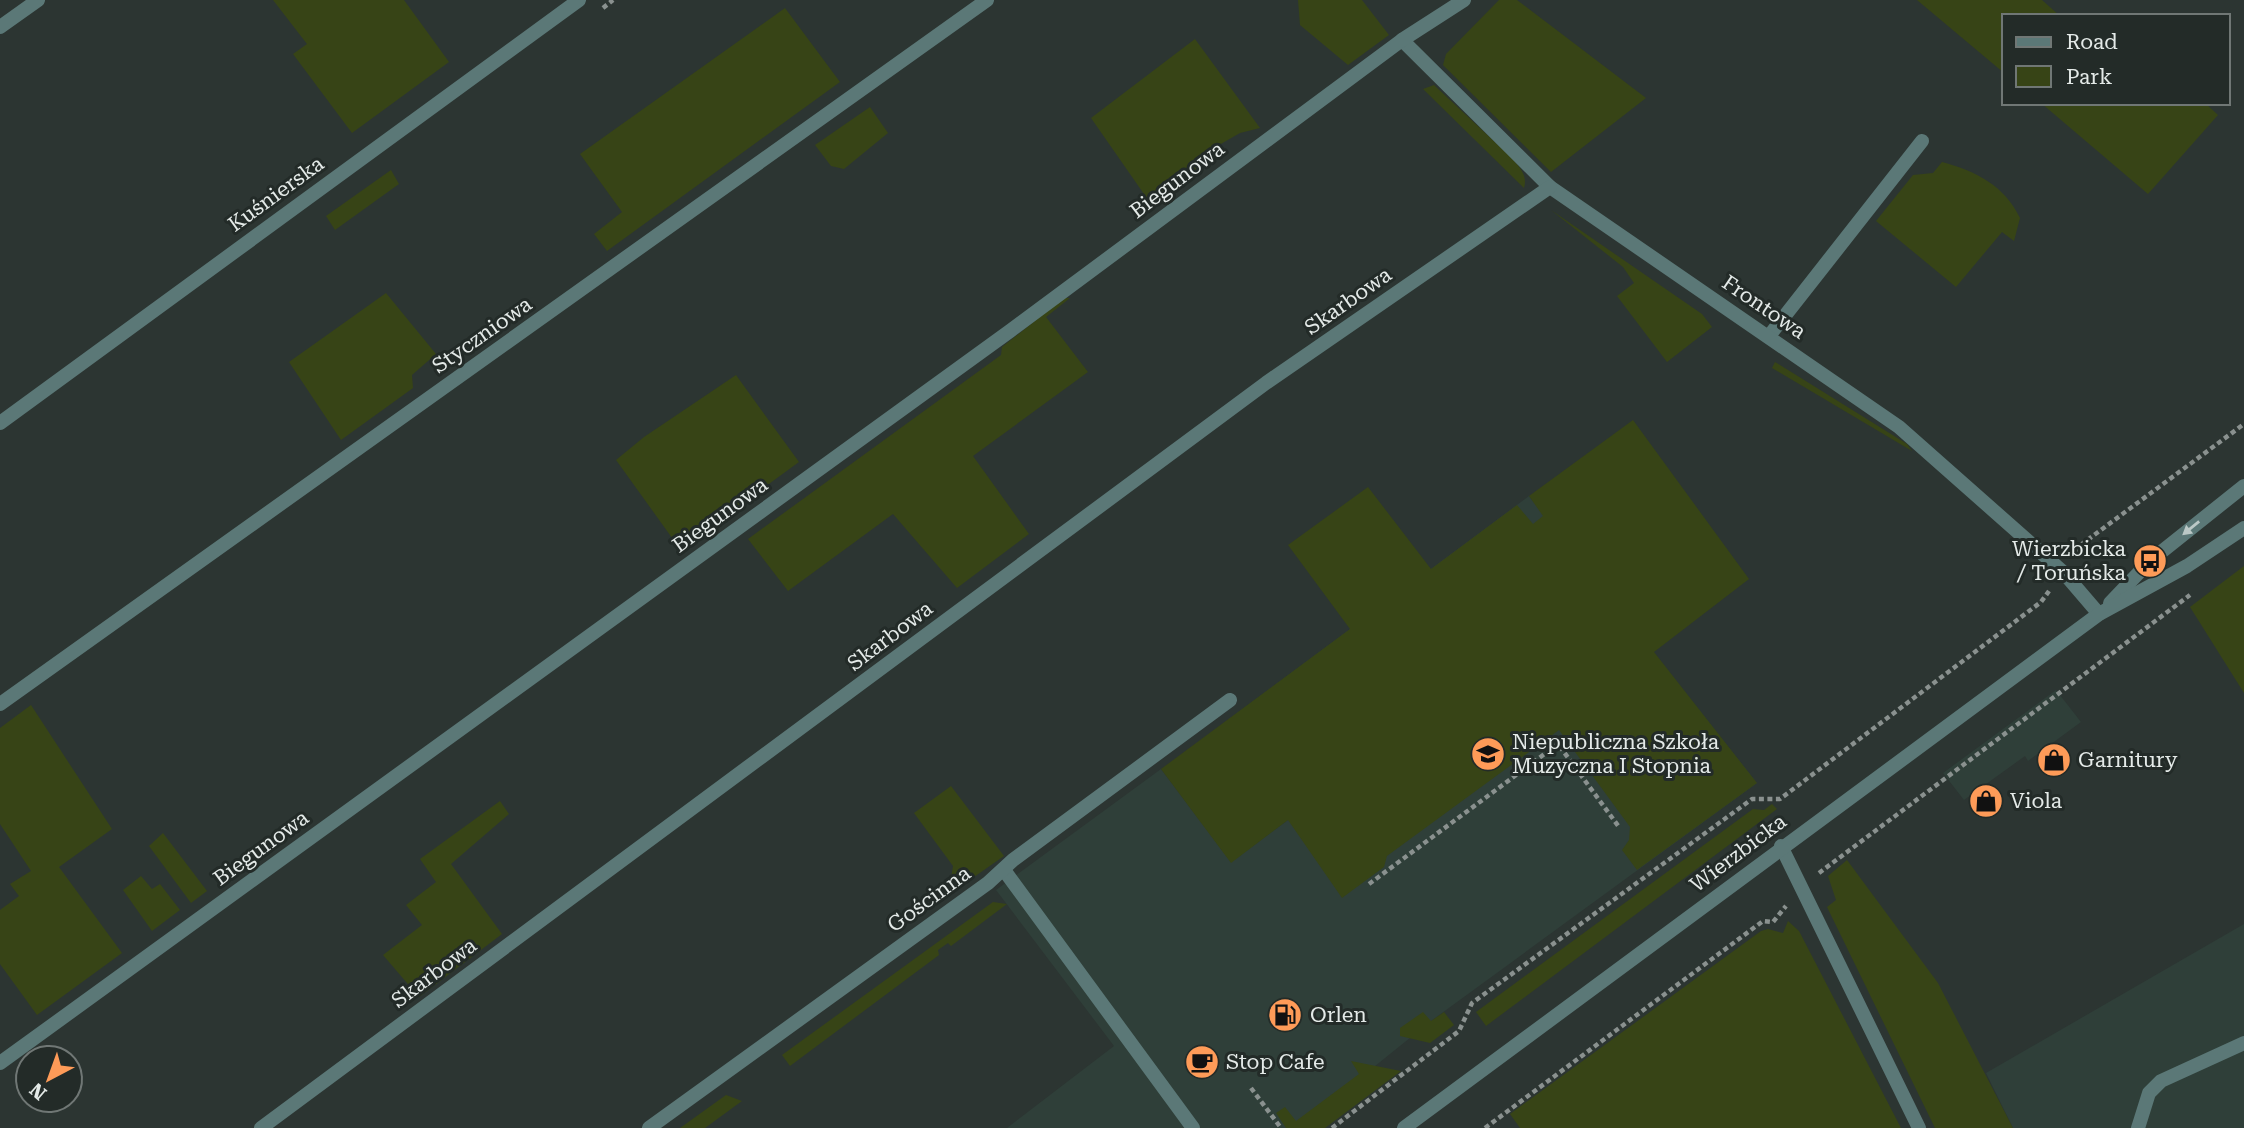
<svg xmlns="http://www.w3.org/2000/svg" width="2244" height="1128" font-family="'Roboto Serif',serif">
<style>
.built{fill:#2f3f39}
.green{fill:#374416}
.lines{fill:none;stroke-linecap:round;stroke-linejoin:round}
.path{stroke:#8a918f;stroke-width:4.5;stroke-dasharray:5 3.5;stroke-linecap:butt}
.service{stroke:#5b7877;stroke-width:14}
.minor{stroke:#5b7877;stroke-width:14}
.tertiary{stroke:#5b7877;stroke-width:14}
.oneway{fill:#bbc8c6}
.labels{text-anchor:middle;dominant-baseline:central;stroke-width:6;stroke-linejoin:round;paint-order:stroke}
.street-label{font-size:21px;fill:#e4eae8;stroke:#232b28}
.poi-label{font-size:21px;fill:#e4eae8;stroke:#232b28;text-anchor:start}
</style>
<rect width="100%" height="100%" fill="#2c3532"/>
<g class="built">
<polygon points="1529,496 1757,783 1431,1021 1298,1128 1007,1128 1114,1046 996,890 1161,769 1231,862 1288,820 1221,725"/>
<polygon points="2056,690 2081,722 2028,761 2025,756 1964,800 1943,773"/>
<polygon points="2244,924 2244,1128 2013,1128 1986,1073"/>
</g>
<g class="green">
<polygon points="273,0 404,0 449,62 352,133 293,54 307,44"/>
<polygon points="1298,0 1362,0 1389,35 1348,65 1300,25"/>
<polygon points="1499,0 1517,0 1646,98 1551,172 1443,65 1446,54"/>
<polygon points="1917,0 2042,0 2060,16 2004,16 2004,73"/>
<polygon points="785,8 840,82 607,251 594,234 622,212 580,154"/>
<polygon points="1195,39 1260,128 1240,133 1212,149 1185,184 1153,207 1091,118"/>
<path d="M1434,85L1512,158C1519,167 1528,175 1524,188L1423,89Z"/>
<polygon points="2041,103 2205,103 2218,115 2148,194"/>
<polygon points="870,107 888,133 844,169 831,166 815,145"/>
<path d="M1942,162C1976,171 2005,186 2020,218L2014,241L2002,232L1956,287L1876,221L1913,175L1933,173Z"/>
<polygon points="391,170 399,184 335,230 326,216"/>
<polygon points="1551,210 1702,314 1712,327 1667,362 1617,296 1634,283 1623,267"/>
<polygon points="386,293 436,354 412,375 413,388 341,440 289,362"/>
<polygon points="1064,298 1070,298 1046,317 1088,372 973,456 1029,534 957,588 893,514 788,591 748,539 1001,355 1002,347"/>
<polygon points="1775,362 1907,444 1912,451 1772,368"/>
<polygon points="736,375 799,462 680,549 616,460 644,437"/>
<polygon points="1633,420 1749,579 1654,652 1757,783 1637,870 1622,850 1629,840 1630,827 1559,730 1387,856 1384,867 1342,898 1288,820 1231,863 1161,769 1350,629 1288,545 1368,487 1431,569 1517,505 1533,524 1543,516 1529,496"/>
<polygon points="2244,566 2244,693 2190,607"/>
<polygon points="31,705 112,829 59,867 122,953 37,1015 0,964 0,910 19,896 10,884 31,871 0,824 0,728"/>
<polygon points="951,786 1004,856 954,891 950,884 953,866 914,813"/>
<polygon points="500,801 509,814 451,864 502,934 419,997 383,955 422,925 406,905 436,882 420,859"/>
<polygon points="1772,804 1777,809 1486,1026 1476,1012 1753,809 1764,810"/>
<polygon points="163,833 207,891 191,903 149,846"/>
<polygon points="1847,860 1938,983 2013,1128 1935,1128 1827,907 1836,900 1828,876"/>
<polygon points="141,876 152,889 160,884 180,910 152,931 123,890"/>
<polygon points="993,902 1007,904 951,946 948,943 938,950 939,955 790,1066 782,1055"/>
<polygon points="1788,921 1799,931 1901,1128 1520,1128 1510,1114 1761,931 1768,929 1783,933"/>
<polygon points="1423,1012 1431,1021 1444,1012 1454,1025 1430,1043 1400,1036 1400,1028"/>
<polygon points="1351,1061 1401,1071 1325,1128 1286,1128 1276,1113 1285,1107 1296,1121 1359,1074"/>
<polygon points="726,1095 742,1101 705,1128 680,1128"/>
</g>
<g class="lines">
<g class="path">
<polyline points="603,8 613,0"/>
<polyline points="2076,552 2082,544 2244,424"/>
<polyline points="1819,873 2190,595"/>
<polyline points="1369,884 1558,744 1619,827"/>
<polyline points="1251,1088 1281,1128"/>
<polyline points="1332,1128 1459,1031 1472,1003 1752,799 1780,799 2041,602 2049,591"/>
<polyline points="1485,1128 1763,921 1773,922 1786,906"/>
</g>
<g class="service">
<polyline points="1769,336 1922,141"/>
<polyline points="1781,846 1919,1128"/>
<polyline points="1004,870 1193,1128"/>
<polyline points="2138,1128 2149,1093 2161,1081 2244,1043"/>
</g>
<g class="minor">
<polyline points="0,27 38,0"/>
<polyline points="1402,40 1550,187 1899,427 2063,572 2099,614"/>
<polyline points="0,423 579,0"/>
<polyline points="0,704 987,0"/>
<polyline points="0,1063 1010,331 1402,40 1464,0"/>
<polyline points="261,1128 1266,383 1550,187"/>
<polyline points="649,1128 988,883 1013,860 1230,700"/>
</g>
<g class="tertiary">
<polyline points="2110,603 2150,561 2244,486"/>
<polyline points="1404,1128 2099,614 2187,566 2244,528"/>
</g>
</g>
<defs><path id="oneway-solid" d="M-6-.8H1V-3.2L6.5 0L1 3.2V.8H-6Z" transform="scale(1.75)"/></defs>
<use class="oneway" href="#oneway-solid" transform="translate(2191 528) rotate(141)"/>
<defs>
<g id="bus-disc" transform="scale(1.75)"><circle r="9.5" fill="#fe9b58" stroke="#232b28"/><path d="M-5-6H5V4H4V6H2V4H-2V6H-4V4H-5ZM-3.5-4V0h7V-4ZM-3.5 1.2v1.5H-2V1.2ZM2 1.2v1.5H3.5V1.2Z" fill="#111"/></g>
<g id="school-disc" transform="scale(1.75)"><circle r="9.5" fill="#fe9b58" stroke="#232b28"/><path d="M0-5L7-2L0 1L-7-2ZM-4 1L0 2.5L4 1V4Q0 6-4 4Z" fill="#111"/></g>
<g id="shop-disc" transform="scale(1.75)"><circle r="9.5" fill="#fe9b58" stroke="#232b28"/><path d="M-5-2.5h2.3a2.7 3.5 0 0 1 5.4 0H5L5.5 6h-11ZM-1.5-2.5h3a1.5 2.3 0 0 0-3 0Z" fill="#111"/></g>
<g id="fuel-disc" transform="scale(1.75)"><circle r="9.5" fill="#fe9b58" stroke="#232b28"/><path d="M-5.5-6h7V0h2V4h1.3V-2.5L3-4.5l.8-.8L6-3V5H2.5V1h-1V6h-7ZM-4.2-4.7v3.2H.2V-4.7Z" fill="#111"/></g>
<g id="cafe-disc" transform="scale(1.75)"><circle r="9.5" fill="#fe9b58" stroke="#232b28"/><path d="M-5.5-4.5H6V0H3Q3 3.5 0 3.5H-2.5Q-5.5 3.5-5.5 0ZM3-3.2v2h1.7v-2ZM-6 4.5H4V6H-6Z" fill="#111"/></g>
</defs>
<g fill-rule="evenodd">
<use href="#bus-disc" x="2150" y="561"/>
<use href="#school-disc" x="1488" y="754"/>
<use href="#shop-disc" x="2054" y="760"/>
<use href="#shop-disc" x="1986" y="801"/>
<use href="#fuel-disc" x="1285" y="1015"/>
<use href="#cafe-disc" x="1202" y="1062"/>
</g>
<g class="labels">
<g class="street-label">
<text transform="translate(1177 180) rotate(-37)">Biegunowa</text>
<text transform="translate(276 194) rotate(-36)">Kuśnierska</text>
<text transform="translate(1348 301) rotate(-35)">Skarbowa</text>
<text transform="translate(1764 307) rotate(34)">Frontowa</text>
<text transform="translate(482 335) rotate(-35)">Styczniowa</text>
<text transform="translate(720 515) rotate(-36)">Biegunowa</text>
<text transform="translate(890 636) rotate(-37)">Skarbowa</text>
<text transform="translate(261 848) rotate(-36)">Biegunowa</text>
<text transform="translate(1738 853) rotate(-37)">Wierzbicka</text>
<text transform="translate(929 899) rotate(-36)">Gościnna</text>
<text transform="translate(434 973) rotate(-37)">Skarbowa</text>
</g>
<g class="poi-label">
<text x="2126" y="549" text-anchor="end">Wierzbicka<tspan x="2126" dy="24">/ Toruńska</tspan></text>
<text x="1512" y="742">Niepubliczna Szkoła<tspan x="1512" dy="24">Muzyczna I Stopnia</tspan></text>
<text x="2078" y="760">Garnitury</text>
<text x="2010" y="801">Viola</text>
<text x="1310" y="1015">Orlen</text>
<text x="1226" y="1062">Stop Cafe</text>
</g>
</g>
<rect x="2002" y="14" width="228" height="91" fill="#232b28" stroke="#707775" stroke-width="2"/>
<rect x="2016" y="37" width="35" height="10" fill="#5b7877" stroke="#707775" stroke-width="2"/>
<text x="2066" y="49" font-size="21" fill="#e4eae8">Road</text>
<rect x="2016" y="66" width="35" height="21" fill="#374416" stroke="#707775" stroke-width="2"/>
<text x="2066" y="84" font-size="21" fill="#e4eae8">Park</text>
<g transform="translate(49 1079) rotate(221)"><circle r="33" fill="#232b28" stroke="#707775" stroke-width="2"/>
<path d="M0-5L12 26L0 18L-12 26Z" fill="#fe9b58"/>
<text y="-10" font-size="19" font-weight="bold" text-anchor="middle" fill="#e4eae8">N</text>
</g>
</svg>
